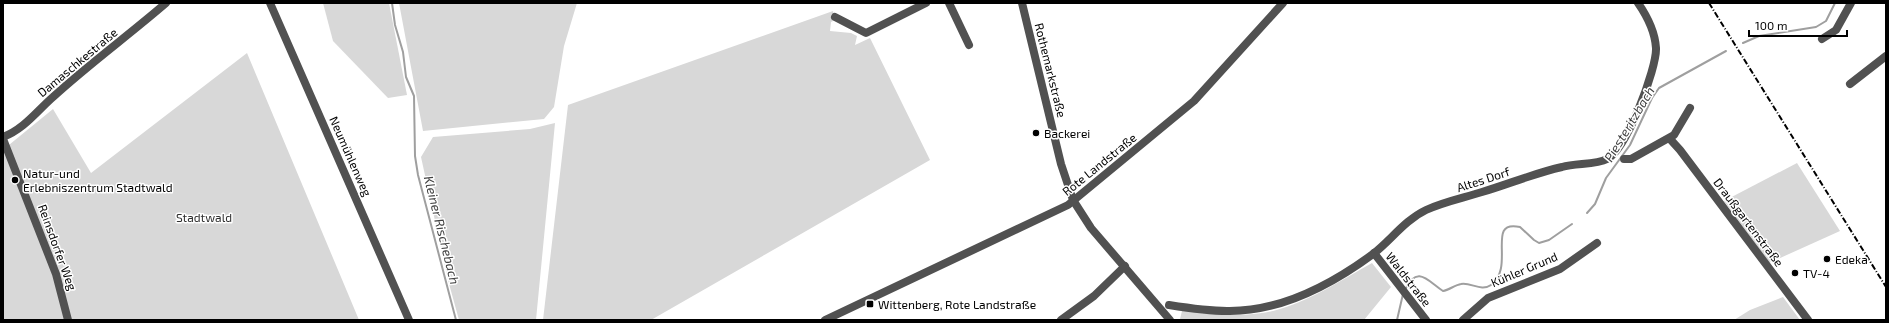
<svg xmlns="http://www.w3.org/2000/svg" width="1889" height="323" font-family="'Exo 2',sans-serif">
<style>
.green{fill:#d8d8d8}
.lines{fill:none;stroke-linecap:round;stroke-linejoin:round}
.stream{stroke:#9f9f9f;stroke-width:2}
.minor{stroke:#515151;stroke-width:8}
.rail{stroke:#000;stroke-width:2;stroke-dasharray:6 2 1 2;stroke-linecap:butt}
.poi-dot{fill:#000;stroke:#fff;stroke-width:1.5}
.labels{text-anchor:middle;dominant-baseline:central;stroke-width:3;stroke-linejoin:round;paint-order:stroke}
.street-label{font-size:12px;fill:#000;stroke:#fff}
.poi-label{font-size:12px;fill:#000;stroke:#fff;text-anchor:start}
.park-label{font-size:12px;fill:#2f2f2f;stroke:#fff}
.water-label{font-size:13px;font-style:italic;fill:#404040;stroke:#fff}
</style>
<rect width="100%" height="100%" fill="#fff"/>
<g class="green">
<polygon points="323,3 389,3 407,95 388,98 333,41"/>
<polygon points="399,3 577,3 564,46 554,107 544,119 423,131"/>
<polygon points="833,11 835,20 831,22 830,31 851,33 857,36 855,45 870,38 930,160 651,320 543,320 568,105"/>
<polygon points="247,53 359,320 3,320 4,149 53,109 91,173"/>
<polygon points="555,123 536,320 459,320 448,280 421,157 433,137 530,129"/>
<polygon points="1797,163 1840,231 1769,263 1724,201"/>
<path d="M1372,263L1391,287L1364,320H1181L1180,319L1182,311C1211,313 1244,318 1273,311C1306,303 1342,280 1372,263Z"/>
<polygon points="1783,297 1800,320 1734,320 1750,310"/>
</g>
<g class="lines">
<g class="stream">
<polyline points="392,3 395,25 403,52 406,77 414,96 415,156 418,175 456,320"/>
<polyline points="1743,43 1759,36 1816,27 1826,21 1835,3"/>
<polyline points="1587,213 1595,204 1606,178 1630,145 1652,98 1659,88 1726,51"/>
<path d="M1405,290C1417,264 1428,281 1443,291C1449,290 1455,285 1461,284C1471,282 1481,292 1491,285C1516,267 1485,219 1520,227L1534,240L1539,243L1549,240L1572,224"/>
<polyline points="1397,320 1403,294"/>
</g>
<g class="minor">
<polyline points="270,3 409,320"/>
<polyline points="949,3 969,45"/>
<polyline points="1022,3 1061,164 1073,200 1091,228 1170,320"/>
<polyline points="835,17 866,33 926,3"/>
<polyline points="1822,39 1836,30 1851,3"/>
<polyline points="1850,84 1886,56"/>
<path d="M3,137C24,129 37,111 53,97C89,64 129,35 166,3"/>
<polyline points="3,139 56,274 68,320"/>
<polyline points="1670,139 1680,150 1808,320"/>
<polyline points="1624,159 1631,159 1674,135 1690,108"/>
<polyline points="1374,253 1426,320"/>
<path d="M1169,305C1188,308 1208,311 1227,311C1281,312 1331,285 1373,254C1391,240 1405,220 1426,210C1443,202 1463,198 1482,192C1509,184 1535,173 1562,167C1576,163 1596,165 1607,159C1626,151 1657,68 1656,48C1655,32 1647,16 1638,3"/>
<polyline points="825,320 1068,205 1194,101 1283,3"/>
<polyline points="1061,320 1094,296 1125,266"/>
<polyline points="1463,320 1488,298 1560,269 1597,243"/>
</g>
<polyline class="rail" points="1709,3 1886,287"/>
</g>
<g class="poi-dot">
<circle cx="1036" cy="133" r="4"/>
<circle cx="15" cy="180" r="4"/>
<circle cx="1827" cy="259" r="4"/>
<circle cx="1795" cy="273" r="4"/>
<rect x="866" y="300" width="8" height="8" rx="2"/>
</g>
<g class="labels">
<g class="street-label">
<text transform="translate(77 62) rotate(-40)">Damaschkestraße</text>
<text transform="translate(1051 70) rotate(76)">Rothemarkstraße</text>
<text transform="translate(351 156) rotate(66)">Neumühlenweg</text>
<text transform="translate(1099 164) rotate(-39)">Rote Landstraße</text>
<text transform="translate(1483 179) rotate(-18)">Altes Dorf</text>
<text transform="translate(1749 222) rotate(53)">Draußgartenstraße</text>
<text transform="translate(58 247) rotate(70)">Reinsdorfer Weg</text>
<text transform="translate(1524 269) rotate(-23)">Kühler Grund</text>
<text transform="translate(1409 279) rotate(52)">Waldstraße</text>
</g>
<g class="poi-label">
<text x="1044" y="133">Backerei</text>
<text x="23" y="173">Natur-und<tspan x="23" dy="14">Erlebniszentrum Stadtwald</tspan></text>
<text x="1835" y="259">Edeka</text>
<text x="1803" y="273">TV-4</text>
<text x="878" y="304">Wittenberg, Rote Landstraße</text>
</g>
<g class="park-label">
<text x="204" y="217">Stadtwald</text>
</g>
<g class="water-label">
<text transform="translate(1629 124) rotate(-59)">Piesteritzbach</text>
<text transform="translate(442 230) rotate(76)">Kleiner Rischebach</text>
</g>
</g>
<rect width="1889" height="323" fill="none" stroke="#000000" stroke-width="8"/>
<path d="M1749 30v6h98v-6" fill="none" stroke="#000000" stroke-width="2"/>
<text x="1755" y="30" font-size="12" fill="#000000" stroke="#ffffff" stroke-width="3" paint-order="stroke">100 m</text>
</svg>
